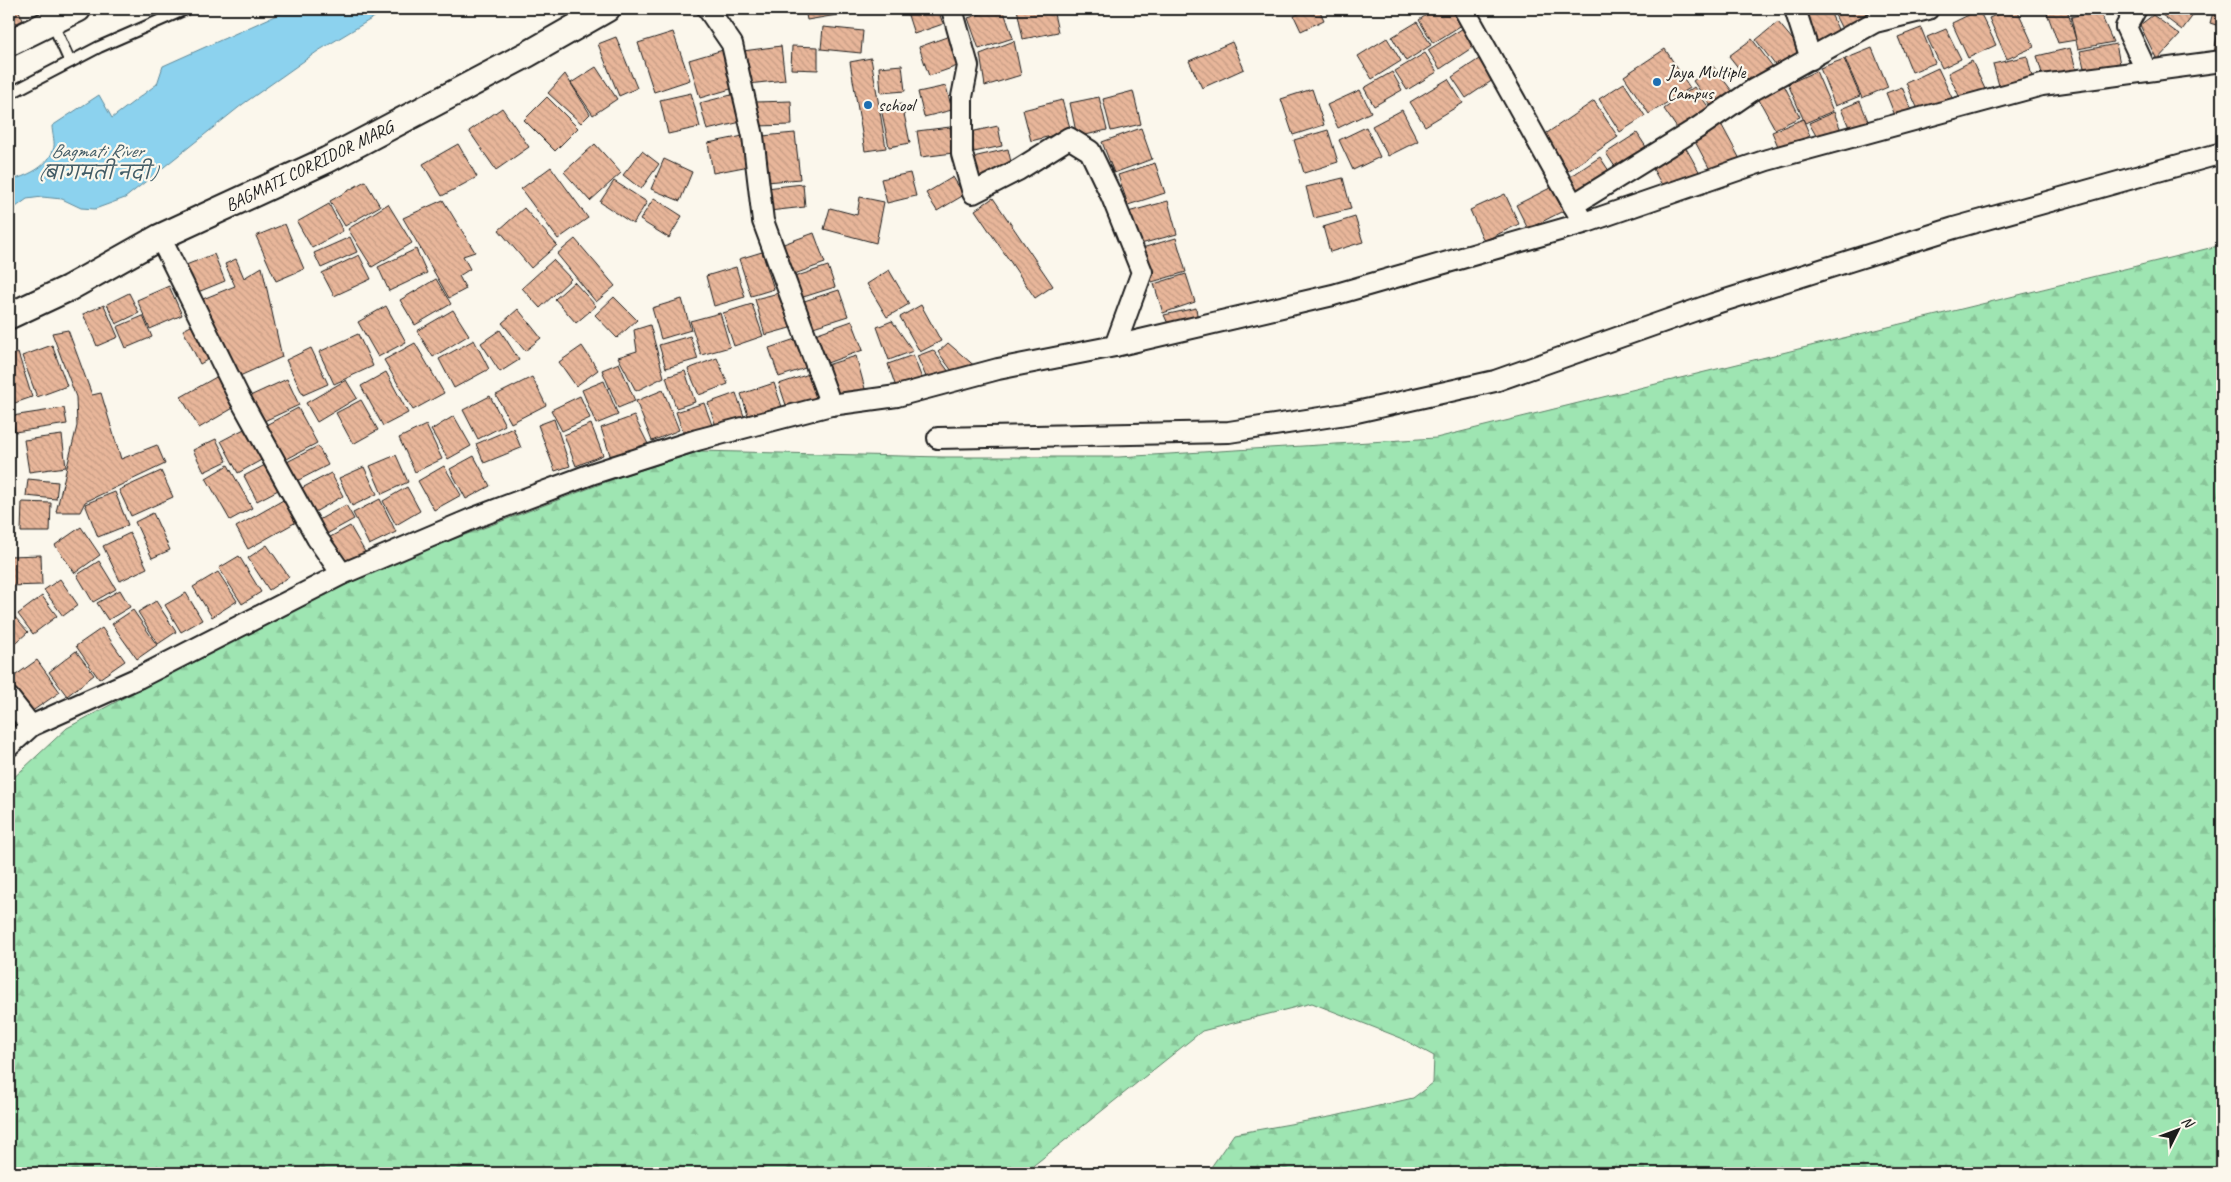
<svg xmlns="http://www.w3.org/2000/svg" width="2231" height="1182" font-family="Caveat,'Playpen Sans Deva',sans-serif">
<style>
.forest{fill:url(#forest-firs);stroke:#5d8067}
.water{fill:#8cd2ee;stroke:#5f899a}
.building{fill:url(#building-back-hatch);stroke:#1c1c1c}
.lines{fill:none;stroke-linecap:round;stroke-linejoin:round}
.service-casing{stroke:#1c1c1c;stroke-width:14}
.minor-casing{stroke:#1c1c1c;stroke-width:24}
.tertiary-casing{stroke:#1c1c1c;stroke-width:29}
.service{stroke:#fbf7ec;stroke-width:10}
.minor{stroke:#fbf7ec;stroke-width:20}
.tertiary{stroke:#fbf7ec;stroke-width:25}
.poi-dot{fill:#1f6fb2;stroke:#fbf7ec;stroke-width:2}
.labels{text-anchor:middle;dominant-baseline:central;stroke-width:4.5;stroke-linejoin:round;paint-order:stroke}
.poi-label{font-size:18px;fill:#1c1c1c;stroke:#fbf7ec;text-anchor:start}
.street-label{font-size:18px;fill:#1c1c1c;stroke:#fbf7ec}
.water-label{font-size:19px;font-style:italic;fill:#435c66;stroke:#fbf7ec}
</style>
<defs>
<pattern id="forest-firs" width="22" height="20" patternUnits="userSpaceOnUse" patternTransform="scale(1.25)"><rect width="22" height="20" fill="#9ee5b2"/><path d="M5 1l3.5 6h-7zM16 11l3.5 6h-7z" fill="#88c498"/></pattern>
<pattern id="building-back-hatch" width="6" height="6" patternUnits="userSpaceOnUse" patternTransform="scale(1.25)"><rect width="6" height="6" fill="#e8b69a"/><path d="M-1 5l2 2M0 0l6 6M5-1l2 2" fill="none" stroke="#c69c84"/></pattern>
</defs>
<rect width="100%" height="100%" fill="#fbf7ec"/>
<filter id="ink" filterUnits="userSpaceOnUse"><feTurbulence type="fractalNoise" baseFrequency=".02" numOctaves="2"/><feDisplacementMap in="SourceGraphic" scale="10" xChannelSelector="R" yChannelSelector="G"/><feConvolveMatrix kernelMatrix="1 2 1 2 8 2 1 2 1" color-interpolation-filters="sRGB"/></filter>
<g filter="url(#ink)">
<polygon class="forest" points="2222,245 2222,1173 1207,1173 1234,1134 1335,1116 1413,1098 1433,1083 1434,1056 1401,1038 1312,1003 1202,1031 1024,1173 9,1173 9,782 67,728 345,580 619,477 700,451 942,457 1119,457 1436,438"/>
<path class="water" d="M290,9H388L318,51L243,104L125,198L95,209L81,208L62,199L42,197L27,199L9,212V181C26,176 47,168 53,150C56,144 52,133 52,126L99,95L112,118L157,84L163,66Z"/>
<g class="building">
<polygon points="9,9 18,9 23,20 9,27"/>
<polygon points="805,9 843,9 843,14 807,20"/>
<polygon points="906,9 938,9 943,24 914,34"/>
<polygon points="995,9 1003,9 1013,38 979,49 968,18"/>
<polygon points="1017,9 1053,9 1058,32 1023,39"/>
<polygon points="1309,9 1319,9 1324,20 1301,31 1294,16"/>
<polygon points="1435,9 1455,9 1465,23 1433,43 1419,20"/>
<polygon points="1820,9 1829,9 1840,34 1812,46 1799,18"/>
<polygon points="1832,9 1864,9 1868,18 1842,29"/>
<polygon points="2011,9 2017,9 2034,47 2007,59 1989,18"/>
<polygon points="2067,9 2076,40 2058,43 2047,13"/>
<polygon points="2154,9 2195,9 2197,10 2182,30"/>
<polygon points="2214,9 2222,9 2222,27 2210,23"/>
<polygon points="1979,10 1996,45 1968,58 1952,23"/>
<polygon points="2099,10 2113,42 2078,49 2071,17"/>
<polygon points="2153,15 2180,35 2157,60 2140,25"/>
<polygon points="1417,22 1431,45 1406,61 1392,37"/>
<polygon points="1778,22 1802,51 1779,70 1756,40"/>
<polygon points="823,27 863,31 861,53 821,49"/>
<polygon points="1465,27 1476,45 1440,69 1428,50"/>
<polygon points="1921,28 1935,63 1912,72 1898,37"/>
<polygon points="1946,29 1961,59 1942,68 1927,37"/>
<polygon points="2218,31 2222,32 2222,57 2213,58"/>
<polygon points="673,32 690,80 654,92 638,43"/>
<polygon points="955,34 966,63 929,76 919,47"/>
<polygon points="616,37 637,88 619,96 598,44"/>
<polygon points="1387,38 1401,61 1372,79 1358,56"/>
<polygon points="1752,39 1773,67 1751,84 1729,56"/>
<polygon points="1014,41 1021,75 985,86 980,54"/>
<polygon points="1232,42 1244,69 1202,88 1189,61"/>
<polygon points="2116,44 2121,69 2086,76 2080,51"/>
<polygon points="781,46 785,80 748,84 743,51"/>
<polygon points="792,46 818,47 818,70 791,69"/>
<polygon points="1872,48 1888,87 1862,98 1845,59"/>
<polygon points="2070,48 2078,75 2045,84 2037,56"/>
<polygon points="1665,49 1690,88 1649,114 1624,76"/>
<polygon points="723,50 734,88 700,98 689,60"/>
<polygon points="1425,53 1437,72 1407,90 1395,71"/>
<polygon points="2027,56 2033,81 2000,89 1993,64"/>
<polygon points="871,58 886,148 865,151 850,62"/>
<polygon points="1479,59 1493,80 1466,98 1452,77"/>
<polygon points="1844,59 1860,96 1835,106 1820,68"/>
<polygon points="1972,61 1986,91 1962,102 1948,73"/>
<polygon points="902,65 905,91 881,93 879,67"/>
<polygon points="1713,66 1735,95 1714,110 1693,81"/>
<polygon points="596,67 617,99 593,115 571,83"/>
<polygon points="1938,68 1954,102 1921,116 1906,83"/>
<polygon points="1816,71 1833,111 1805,123 1788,84"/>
<polygon points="1392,72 1402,90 1374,106 1364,88"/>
<polygon points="565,74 590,114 581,123 548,93"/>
<polygon points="1448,79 1463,103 1425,126 1410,102"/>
<polygon points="1624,83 1645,116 1620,132 1599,99"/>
<polygon points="1784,85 1800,117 1775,129 1758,98"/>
<polygon points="946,86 952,110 924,117 918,92"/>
<polygon points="1694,87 1712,112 1681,134 1664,109"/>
<polygon points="1902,87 1914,116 1898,123 1886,93"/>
<polygon points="1312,89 1324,125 1293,135 1281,99"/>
<polygon points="1360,90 1371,112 1338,128 1327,105"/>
<polygon points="1133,91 1141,124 1111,131 1103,99"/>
<polygon points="691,93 700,127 668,134 660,100"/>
<polygon points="735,94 741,122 707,130 700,103"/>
<polygon points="547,97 578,128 555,151 524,120"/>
<polygon points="1099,97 1107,130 1077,137 1070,103"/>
<polygon points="1062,100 1071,131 1031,141 1023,110"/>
<polygon points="791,101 792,125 757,126 756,102"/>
<polygon points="1594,101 1618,137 1568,171 1544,135"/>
<polygon points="1860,101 1870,126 1852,134 1841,109"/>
<polygon points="902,104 910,143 889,147 881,108"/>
<polygon points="502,108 529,147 496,170 469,131"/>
<polygon points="1402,110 1418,141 1388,156 1372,126"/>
<polygon points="1834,112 1843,136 1819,141 1809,123"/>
<polygon points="1803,119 1813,143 1782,156 1772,132"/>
<polygon points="1720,122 1741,161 1713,175 1692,136"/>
<polygon points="998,126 1002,146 974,152 970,132"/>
<polygon points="950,127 953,153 921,157 917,131"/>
<polygon points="1366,127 1380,157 1353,170 1339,140"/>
<polygon points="1141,128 1152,159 1114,173 1102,142"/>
<polygon points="1328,130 1338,162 1304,173 1294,140"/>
<polygon points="795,133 800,179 767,182 762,136"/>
<polygon points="1637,133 1650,153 1619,173 1606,153"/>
<polygon points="743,136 749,166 713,173 708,143"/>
<polygon points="1683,143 1704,180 1666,192 1649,162"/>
<polygon points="458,144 477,177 442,196 423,164"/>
<polygon points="595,144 621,173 590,201 564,172"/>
<polygon points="1008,149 1013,171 978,179 973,157"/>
<polygon points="642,151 659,164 641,189 623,175"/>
<polygon points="1600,157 1613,177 1576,200 1564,181"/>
<polygon points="664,159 692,172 680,201 651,189"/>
<polygon points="1155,163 1165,193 1128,205 1118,175"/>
<polygon points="551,167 588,218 558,239 521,189"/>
<polygon points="910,173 916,196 887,203 881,179"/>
<polygon points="953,177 964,195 937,211 926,193"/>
<polygon points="1343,178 1351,209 1314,218 1306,187"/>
<polygon points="365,181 380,206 345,226 330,201"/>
<polygon points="614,181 647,202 633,224 600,202"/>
<polygon points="803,184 805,207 769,211 766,188"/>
<polygon points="1552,187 1563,211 1528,229 1516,205"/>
<polygon points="1505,194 1519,224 1484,241 1470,210"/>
<polygon points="860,197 884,202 876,243 824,229 830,208 857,215"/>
<polygon points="654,198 682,216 669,238 640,220"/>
<polygon points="993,198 1053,286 1035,298 975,210"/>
<polygon points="443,200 475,252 463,256 470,269 459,276 466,289 449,298 403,218"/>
<polygon points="1168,201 1177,234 1137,245 1128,212"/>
<polygon points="329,204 343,231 312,248 297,222"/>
<polygon points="388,204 412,243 372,267 348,229"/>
<polygon points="524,208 557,245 531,268 499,230"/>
<polygon points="1355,217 1363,242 1330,252 1323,227"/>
<polygon points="285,224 304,269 276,281 256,236"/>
<polygon points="814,233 825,263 789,276 778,246"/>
<polygon points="350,237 357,252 321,268 314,253"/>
<polygon points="1176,238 1186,272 1152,282 1142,248"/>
<polygon points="575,239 615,286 596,302 557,254"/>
<polygon points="416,249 427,273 389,291 378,267"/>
<polygon points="762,252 774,289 751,296 739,259"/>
<polygon points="214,254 225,281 198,292 186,265"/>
<polygon points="359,255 371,279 334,296 322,273"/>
<polygon points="236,259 244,278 262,267 282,357 233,379 198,301 235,286 225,264"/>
<polygon points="553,260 571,279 540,308 522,288"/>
<polygon points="828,266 835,287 797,299 791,278"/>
<polygon points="736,267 745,297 714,306 706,276"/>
<polygon points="889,270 909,304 887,317 867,284"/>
<polygon points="1186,274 1195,302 1163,313 1154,284"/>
<polygon points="436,279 451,304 415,325 400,300"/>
<polygon points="574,282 596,306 576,323 555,299"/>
<polygon points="169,286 182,315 150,329 137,300"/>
<polygon points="839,290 848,316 810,328 801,302"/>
<polygon points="129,293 139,313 116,324 107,304"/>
<polygon points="779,293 790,328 765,335 755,299"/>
<polygon points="614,297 637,320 617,338 595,315"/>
<polygon points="682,299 691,330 661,339 652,308"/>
<polygon points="752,304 763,336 734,346 723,313"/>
<polygon points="104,305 118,337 97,346 83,314"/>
<polygon points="921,305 941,341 920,352 900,317"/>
<polygon points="386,306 406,342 378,357 358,322"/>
<polygon points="1196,308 1198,321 1169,326 1164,315"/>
<polygon points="518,309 541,338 525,351 502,323"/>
<polygon points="453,310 469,335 433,357 417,331"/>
<polygon points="720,313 730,347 701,355 690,321"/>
<polygon points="143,316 152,337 126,348 117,327"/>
<polygon points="852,321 863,350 827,363 815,334"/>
<polygon points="892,321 913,351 889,360 877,327"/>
<polygon points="197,323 214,356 200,364 183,330"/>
<polygon points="650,325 664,377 636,391 618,357 637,351 634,330"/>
<polygon points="68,330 92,395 101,393 121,459 157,445 165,464 85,502 80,512 56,512 77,426 76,397 52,333"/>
<polygon points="500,330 519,360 500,372 481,343"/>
<polygon points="358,334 373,366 334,384 319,352"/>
<polygon points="690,336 698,359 666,368 659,345"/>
<polygon points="801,337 811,366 779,377 769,348"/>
<polygon points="474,340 489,369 454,388 439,359"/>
<polygon points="415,343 444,393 413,410 384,360"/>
<polygon points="948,343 977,368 955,375 938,352"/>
<polygon points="52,345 67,386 37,397 22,356"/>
<polygon points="582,346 598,370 576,386 559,362"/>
<polygon points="311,348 328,384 303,395 286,360"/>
<polygon points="933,350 952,376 930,386 917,356"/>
<polygon points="18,353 32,397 9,405 9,356"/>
<polygon points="913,355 924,384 898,393 888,364"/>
<polygon points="856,356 867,396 839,401 827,365"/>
<polygon points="717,358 728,384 699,395 688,369"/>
<polygon points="619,363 635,401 618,408 602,370"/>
<polygon points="685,371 695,402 676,408 666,377"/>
<polygon points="386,372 408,413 383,426 361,386"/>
<polygon points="815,372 823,395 787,408 779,384"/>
<polygon points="218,376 235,407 199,428 181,397"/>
<polygon points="532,377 546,405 511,423 496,395"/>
<polygon points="287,379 299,405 262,422 250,396"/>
<polygon points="346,380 357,398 317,422 306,403"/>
<polygon points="604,381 618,415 596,424 582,390"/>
<polygon points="774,383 782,407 749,418 741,394"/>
<polygon points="663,390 679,430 652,441 636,401"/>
<polygon points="736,393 745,419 717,429 708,403"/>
<polygon points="490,396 505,425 478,439 463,410"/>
<polygon points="580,396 590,418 562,431 551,410"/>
<polygon points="361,400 378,430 353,444 336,413"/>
<polygon points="704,403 712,425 684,435 676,412"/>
<polygon points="64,408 67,424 15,432 12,416"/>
<polygon points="298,408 317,443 285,460 266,425"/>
<polygon points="454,416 471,446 448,459 431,430"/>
<polygon points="634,416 649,446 611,458 601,428"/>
<polygon points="554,419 570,466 555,471 538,425"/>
<polygon points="591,424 603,455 576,466 564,435"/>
<polygon points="426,425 442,459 415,472 399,438"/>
<polygon points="248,427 265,458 238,473 221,441"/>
<polygon points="513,428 521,448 484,463 476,444"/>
<polygon points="62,435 66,467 29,472 24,440"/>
<polygon points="216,439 227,461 204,472 193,450"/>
<polygon points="318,446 328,465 293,483 283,464"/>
<polygon points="396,455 408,482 382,494 370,466"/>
<polygon points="474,456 490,486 466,499 450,469"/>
<polygon points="269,463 282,488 257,501 244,476"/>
<polygon points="228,465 252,508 230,520 206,478"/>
<polygon points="444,466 461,495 434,510 418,481"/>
<polygon points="364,467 377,494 352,506 339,478"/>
<polygon points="161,471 173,497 131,516 119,490"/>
<polygon points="331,473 343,496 313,513 300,489"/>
<polygon points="28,479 58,482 56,499 26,496"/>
<polygon points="407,487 420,511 396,525 383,501"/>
<polygon points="115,492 128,525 98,537 85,504"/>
<polygon points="285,499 298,521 248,549 236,527"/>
<polygon points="380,499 396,532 369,545 353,513"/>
<polygon points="22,502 51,503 50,532 21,532"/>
<polygon points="346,505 354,519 323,536 315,522"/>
<polygon points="153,513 170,550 152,558 135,522"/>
<polygon points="350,526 365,552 338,568 323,541"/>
<polygon points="81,527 100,555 75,573 55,545"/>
<polygon points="130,533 147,568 120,581 103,546"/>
<polygon points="267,545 289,577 269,590 248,558"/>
<polygon points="41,555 42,585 9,586 9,556"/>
<polygon points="239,556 261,592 242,604 219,568"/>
<polygon points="99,561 116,589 93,602 77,575"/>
<polygon points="218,572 237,601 212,617 193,587"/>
<polygon points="60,579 78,605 63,616 44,590"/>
<polygon points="120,590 130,607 108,620 97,603"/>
<polygon points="186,593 202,620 181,632 165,605"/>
<polygon points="42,596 57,616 33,634 18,614"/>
<polygon points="156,601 176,632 158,644 138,612"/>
<polygon points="133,610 157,645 137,659 112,624"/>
<polygon points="13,615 28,632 9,649 9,619"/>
<polygon points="102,628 125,661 99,679 76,646"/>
<polygon points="76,651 94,675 67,696 49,672"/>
<polygon points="37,660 60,692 28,714 9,686 9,680"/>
<polygon points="9,709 19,721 9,730"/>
</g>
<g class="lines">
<g class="service-casing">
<g id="service">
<polyline points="52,22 70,62"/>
<polyline points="9,94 99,47 186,9"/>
</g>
</g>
<g class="minor-casing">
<g id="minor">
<polyline points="708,9 732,44 753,136 763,221 831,405"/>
<polyline points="952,9 968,66 962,97 962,154 973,193 1018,170 1069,138 1090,151 1112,197 1142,272 1115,346"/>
<polyline points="1464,9 1580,217"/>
<polyline points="1795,9 1811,59"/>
<polyline points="2136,9 2126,27 2146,70"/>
<polyline points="1573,205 1699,127 1753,90 1875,22 1928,9"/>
<polyline points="160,237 238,395 317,538 342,574"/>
<polyline points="938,438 1229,432 1352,413 1495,381 1713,304 1954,228 2222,153"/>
<polyline points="9,698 31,726"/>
<polyline points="9,746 31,726 138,678 342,574 474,518 594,473 697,440 831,405 897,396 998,369 1115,346 1333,295 1584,223 1767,160 2042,85 2222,61"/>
</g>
</g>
<g class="tertiary-casing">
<g id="tertiary">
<polyline points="9,43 78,9"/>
<polyline points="9,316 69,288 160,237 327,160 528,54 607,9"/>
</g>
</g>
<use href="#service" class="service"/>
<use href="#minor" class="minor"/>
<use href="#tertiary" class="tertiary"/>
</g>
</g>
<g class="poi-dot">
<circle cx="1657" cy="82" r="5"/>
<circle cx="868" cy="105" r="5"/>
</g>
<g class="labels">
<g class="poi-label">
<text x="1667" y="72">Jaya Multiple<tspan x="1667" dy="21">Campus</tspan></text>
<text x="878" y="105">school</text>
</g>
<g class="street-label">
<text transform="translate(309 166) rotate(-26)">BAGMATI CORRIDOR MARG</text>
</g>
<g class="water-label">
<text x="97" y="151">Bagmati River<tspan x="97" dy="22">(बागमती नदी)</tspan></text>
</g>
</g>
<rect width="2231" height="1182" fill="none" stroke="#fbf7ec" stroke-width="30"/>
<rect x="15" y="15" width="2201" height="1152" fill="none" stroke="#1c1c1c" stroke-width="2" filter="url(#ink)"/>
<g transform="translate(2178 1130) rotate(48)" stroke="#fbf7ec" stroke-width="4" paint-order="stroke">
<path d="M0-4L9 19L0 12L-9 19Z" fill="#1c1c1c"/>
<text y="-8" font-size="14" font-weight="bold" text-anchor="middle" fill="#1c1c1c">N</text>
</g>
</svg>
